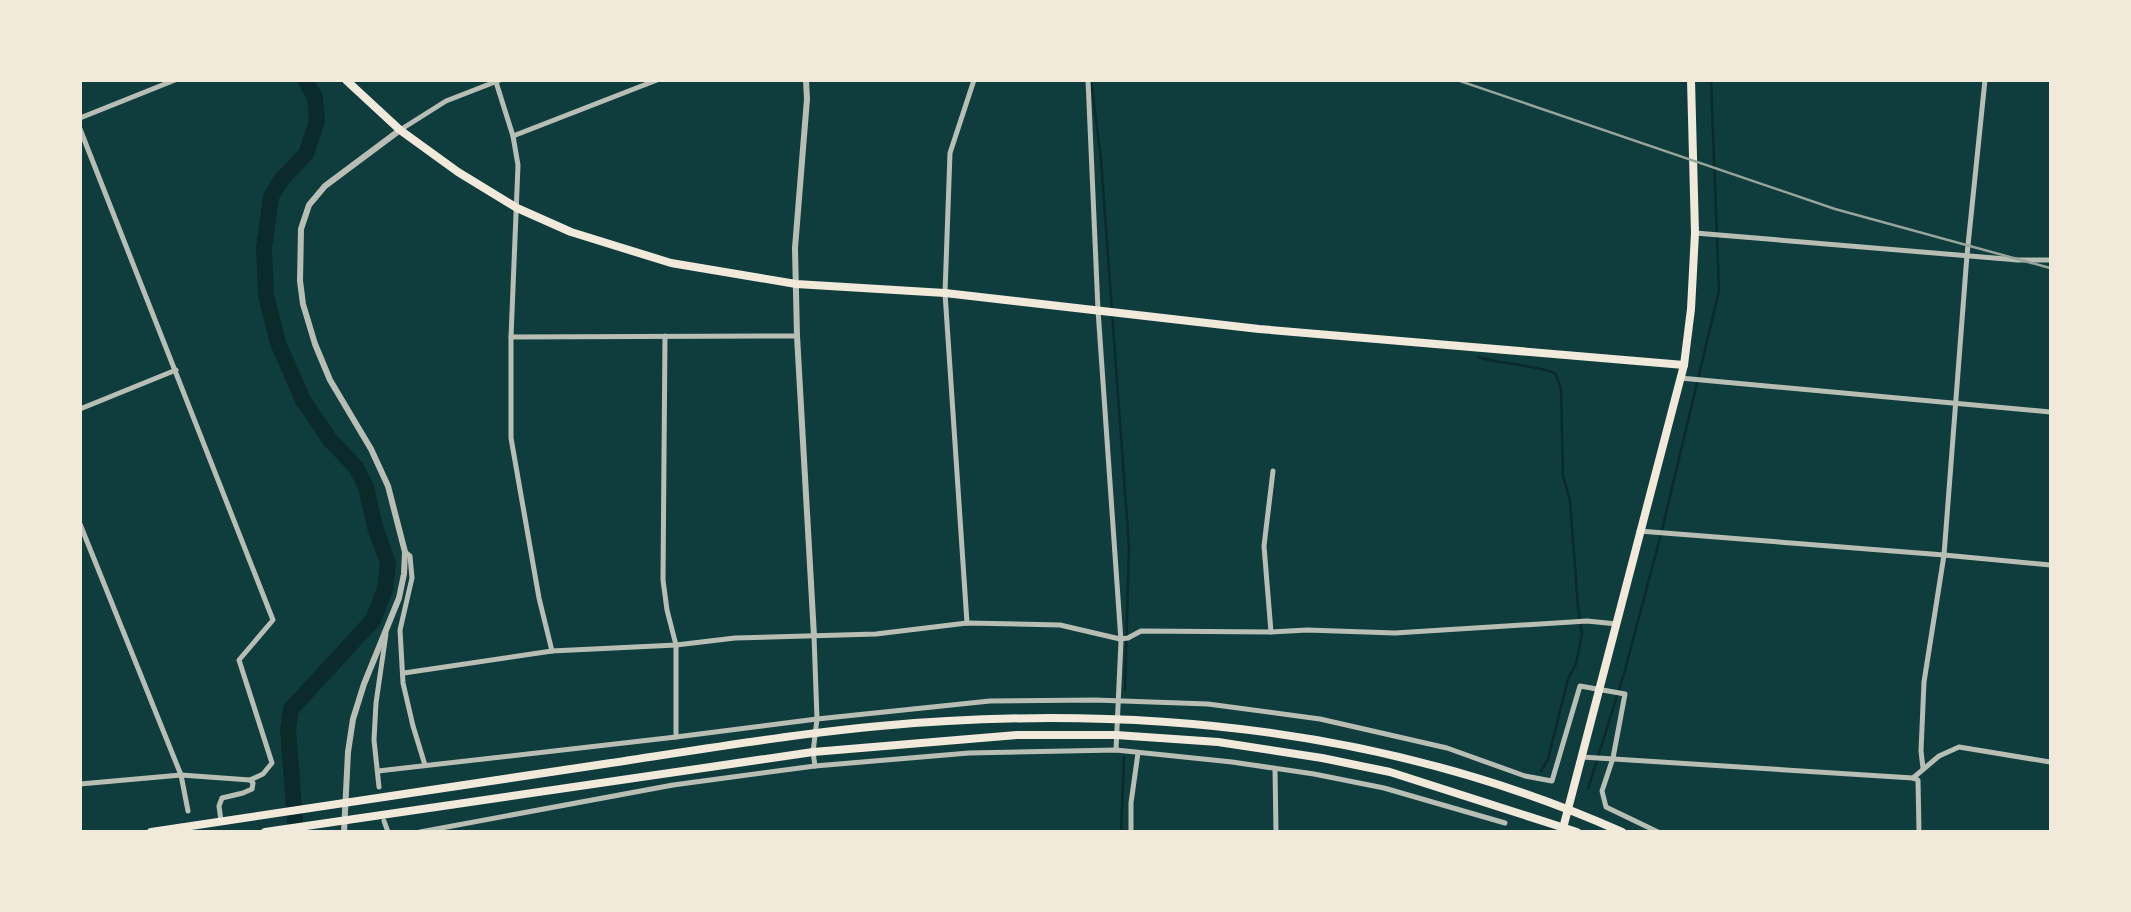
<svg xmlns="http://www.w3.org/2000/svg" width="2131" height="912" font-family="'Archivo Narrow',sans-serif">
<style>
.lines{fill:none;stroke-linecap:round;stroke-linejoin:round}
.stream{stroke:#0a2a2b;stroke-width:2.5}
.river{stroke:#0a2a2b;stroke-width:16}
.minor{stroke:#b8beb3;stroke-width:5}
.tertiary{stroke:#b8beb3;stroke-width:6}
.primary{stroke:#f1e9da;stroke-width:8}
.trunk{stroke:#f1e9da;stroke-width:8}
.rail{stroke:#97a49c;stroke-width:2.5}
</style>
<rect width="100%" height="100%" fill="#0f3d3e"/>
<g class="lines">
<g class="stream">
<polyline points="1091,80 1101,159 1129,547 1125,690"/>
<path d="M1478,357C1503,365 1530,364 1555,373L1561,388L1563,476L1570,500L1578,607L1582,634L1576,664L1568,679L1548,759L1541,771"/>
<polyline points="1588,789 1625,670 1661,534 1719,291 1711,80"/>
<polyline points="1121,832 1124,757"/>
</g>
<polyline class="river" points="296,832 288,730 291,709 373,620 385,589 388,563 375,527 366,487 356,467 330,440 303,400 278,343 266,295 264,248 271,197 281,180 306,154 317,121 315,97 305,80"/>
<g class="minor">
<polyline points="1088,80 1098,310 1121,641 1116,750"/>
<polyline points="496,82 513,136 518,165 511,337 511,438 539,598 552,651"/>
<polyline points="80,118 175,80"/>
<polyline points="80,129 273,620 239,660 272,763 263,774 250,780 181,775 80,784"/>
<polyline points="400,130 446,101 500,80"/>
<polyline points="513,136 657,80"/>
<polyline points="1695,233 2018,260 2050,260"/>
<polyline points="665,336 663,580 667,610 676,645 676,737"/>
<polyline points="511,337 797,336"/>
<polyline points="1680,378 2050,412"/>
<polyline points="80,409 176,370"/>
<polyline points="80,524 181,775 188,811"/>
<polyline points="1639,531 1944,555 2050,565"/>
<polyline points="405,552 410,556 412,578 400,630 403,683 413,726 425,765"/>
<polyline points="967,623 945,293 950,153 974,80"/>
<polyline points="1271,632 1307,630 1395,633 1587,621 1617,624"/>
<polyline points="814,636 817,719 813,752 815,766"/>
<polyline points="404,673 552,651 676,645 735,638 876,634 967,623 1060,625 1120,639 1128,638 1141,631 1271,632 1264,546 1273,471"/>
<polyline points="1582,757 1913,778 1918,780 1919,832"/>
<polyline points="1923,768 1921,751 1924,682 1944,555 1967,255 1985,80"/>
<polyline points="1275,769 1276,832"/>
<polyline points="378,771 676,737 817,719 990,701 1095,700 1208,704 1320,719 1447,748 1525,776 1552,781 1580,686 1625,694 1613,758 1602,791 1606,807 1658,832"/>
<polyline points="1913,778 1939,756 1959,747 2050,762"/>
<polyline points="379,787 374,740 376,703 386,634"/>
<polyline points="221,821 219,806 222,798 243,793 252,789 253,783 250,780"/>
<polyline points="384,821 388,832"/>
<polyline points="420,832 673,785 815,766 969,753 1116,750 1232,762 1314,774 1384,788 1505,823"/>
<polyline points="1131,832 1131,803 1138,753"/>
</g>
<g class="tertiary">
<polyline points="806,80 807,99 795,248 797,336 814,636"/>
<polyline points="344,832 348,752 353,719 364,684 399,598 404,574 405,552 388,486 371,449 330,380 315,344 303,304 300,281 301,229 309,205 325,186 400,130"/>
</g>
<g class="primary">
<polyline points="346,80 400,130 458,172 517,208 571,232 671,263 796,284 945,293 1259,329 1684,365"/>
<polyline points="1562,832 1684,365 1691,309 1695,233 1691,80"/>
</g>
<g class="trunk">
<path d="M151,832C302,809 453,786 604,764C718,747 832,727 947,721C1178,708 1409,737 1622,832"/>
<polyline points="265,832 813,752 1017,735 1116,735 1218,742 1322,758 1390,772 1577,832"/>
</g>
<polyline class="rail" points="1457,80 1835,209 2050,268"/>
</g>
<rect width="2131" height="912" fill="none" stroke="#f1e9da" stroke-width="164"/>
</svg>
